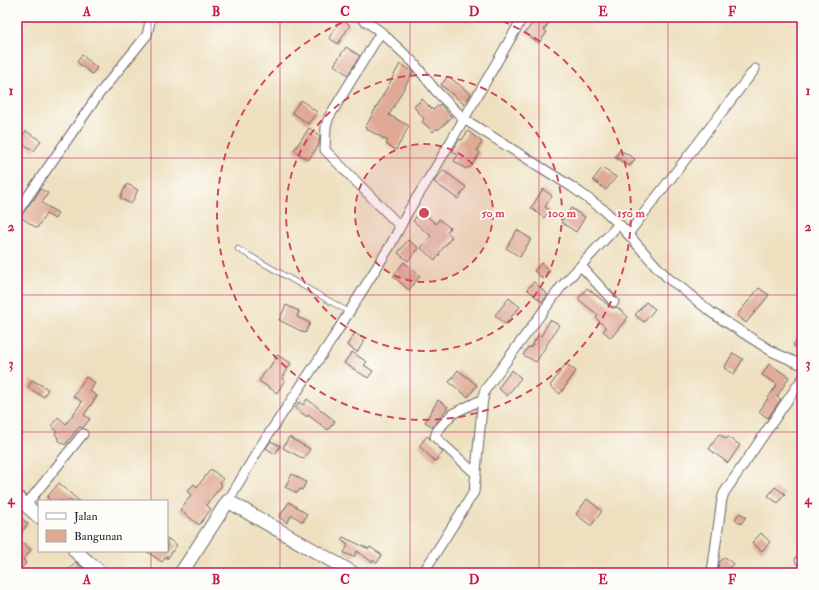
<svg xmlns="http://www.w3.org/2000/svg" width="819" height="590" font-family="'IM FELL Double Pica',serif">
<style>
.building{fill:#dfa994}
.lines{fill:none;stroke-linecap:round;stroke-linejoin:round}
.lane-casing{stroke:#696469;stroke-width:6}
.street-casing{stroke:#696469;stroke-width:11}
.secondary-casing{stroke:#696469;stroke-width:15}
.lane{stroke:#fff;stroke-width:4.5}
.street{stroke:#fff;stroke-width:9}
.secondary{stroke:#fff;stroke-width:13}
.grid{fill:none;stroke:#c2185b;stroke-width:1;stroke-opacity:0.55}
.ring{fill:none;stroke:#d1495b;stroke-width:2;stroke-dasharray:7 5}
.centre{fill:#d1495b;stroke:#fdfcf7;stroke-width:2}
.ring-label{font-size:12px;text-anchor:middle;font-weight:bold;fill:#d1495b;stroke:#fdfcf7;stroke-width:3.5;stroke-linejoin:round;paint-order:stroke}
.neatline{fill:none;stroke:#c2185b;stroke-width:1.5}
.grid-label{font-size:13px;text-anchor:middle;font-weight:bold;fill:#c2185b}
</style>
<rect width="100%" height="100%" fill="#fdfcf7"/>
<filter id="ink" filterUnits="userSpaceOnUse"><feTurbulence type="fractalNoise" baseFrequency=".025" numOctaves="2"/><feDisplacementMap in="SourceGraphic" scale="8" xChannelSelector="R" yChannelSelector="G"/><feConvolveMatrix kernelMatrix="1 2 1 2 8 2 1 2 1" color-interpolation-filters="sRGB"/></filter>
<filter id="wash" filterUnits="userSpaceOnUse"><feTurbulence type="fractalNoise" baseFrequency=".012" numOctaves="4" result="noise"/><feDisplacementMap in="SourceGraphic" scale="16" xChannelSelector="R" yChannelSelector="G"/><feGaussianBlur stdDeviation="0.9" result="paint"/><feColorMatrix in="noise" values="0 0 0 0 0 0 0 0 0 0 0 0 0 0 0 0 0 1.4 0 .05"/><feComposite in="paint" operator="in"/></filter>
<g filter="url(#wash)">
<rect width="100%" height="100%" fill="#eee0bf"/>
<g id="blocks">
<g class="building">
<polygon points="537,17 552,17 544,30 547,32 539,43 525,33"/>
<polygon points="341,19 350,25 338,44 329,38"/>
<polygon points="346,47 360,56 348,75 334,65"/>
<polygon points="82,55 97,68 92,74 77,62"/>
<polygon points="400,64 413,72 389,115 409,126 396,150 386,144 388,141 365,128"/>
<polygon points="448,76 471,94 464,104 441,85"/>
<polygon points="422,99 433,110 440,104 452,117 438,130 437,128 433,132 422,121 424,119 414,107"/>
<polygon points="301,100 317,112 308,124 292,112"/>
<polygon points="309,128 320,136 319,145 308,160 294,150"/>
<polygon points="26,131 41,141 34,151 19,141"/>
<polygon points="468,131 482,142 477,150 480,153 470,168 468,167 466,169 454,161 458,155 452,151 460,139 462,140"/>
<polygon points="620,150 635,159 630,166 615,157"/>
<polygon points="602,168 616,177 606,190 593,180"/>
<polygon points="443,170 466,187 458,199 434,182"/>
<polygon points="127,184 138,190 131,204 120,198"/>
<polygon points="40,189 48,193 42,203 58,213 55,219 46,214 37,228 20,217 33,199 34,200"/>
<polygon points="543,189 552,196 545,207 550,211 544,218 531,208"/>
<polygon points="571,208 585,217 576,232 561,222"/>
<polygon points="421,211 436,224 439,219 450,228 447,232 452,237 439,253 440,254 435,260 421,248 431,236 413,221"/>
<polygon points="517,230 531,239 520,257 506,248"/>
<polygon points="408,240 419,248 408,261 398,253"/>
<polygon points="404,262 420,276 409,290 393,276"/>
<polygon points="541,263 550,271 543,279 534,271"/>
<polygon points="534,282 548,295 542,302 527,289"/>
<polygon points="587,288 612,308 617,307 628,317 611,338 603,331 606,328 596,318 598,315 578,299"/>
<polygon points="759,288 769,295 746,323 737,315"/>
<polygon points="509,298 520,307 505,324 495,315"/>
<polygon points="646,302 655,309 644,322 635,315"/>
<polygon points="286,305 299,311 297,317 310,323 305,333 279,320"/>
<polygon points="550,320 559,325 536,362 523,355 528,347 530,348 539,334 541,336"/>
<polygon points="802,331 802,351 793,345"/>
<polygon points="355,333 365,340 357,352 347,345"/>
<polygon points="352,352 367,362 364,365 373,371 368,378 344,363"/>
<polygon points="733,353 743,359 734,374 724,368"/>
<polygon points="277,355 291,363 282,379 285,380 277,393 259,381 267,369 268,370"/>
<polygon points="566,364 576,371 560,394 550,386"/>
<polygon points="769,364 789,377 777,397 781,399 768,418 759,412 777,384 762,375"/>
<polygon points="458,370 477,385 468,397 449,382"/>
<polygon points="512,370 521,378 507,396 498,388"/>
<polygon points="86,377 95,383 90,391 97,396 84,415 90,419 83,428 79,427 65,445 57,439 58,438 55,434 57,431 51,426 58,417 66,424 82,402 73,396"/>
<polygon points="32,380 48,389 44,397 28,388"/>
<polygon points="307,399 335,421 328,430 308,415 307,417 295,408 299,402 303,405"/>
<polygon points="438,400 448,407 433,427 425,422"/>
<polygon points="719,434 726,439 728,437 740,445 728,463 709,449"/>
<polygon points="427,436 443,452 435,461 419,446"/>
<polygon points="289,437 310,449 304,459 283,448"/>
<polygon points="271,441 280,446 275,454 266,448"/>
<polygon points="211,469 223,479 220,483 222,485 206,505 211,509 199,525 180,510 191,495 187,491 194,484 197,487"/>
<polygon points="292,474 306,482 302,490 300,489 297,493 285,487"/>
<polygon points="59,483 79,501 51,501 47,497"/>
<polygon points="775,487 785,494 778,503 768,496"/>
<polygon points="587,499 602,511 591,526 576,514"/>
<polygon points="289,502 307,514 303,522 292,515 287,523 279,517"/>
<polygon points="740,513 746,517 741,524 735,519"/>
<polygon points="17,514 28,524 17,537"/>
<polygon points="761,533 770,542 762,551 752,543"/>
<polygon points="343,537 369,549 370,547 382,555 377,563 373,560 372,562 357,551 354,557 344,553 348,545 341,540"/>
<polygon points="167,538 177,545 167,559 167,555 162,562 146,551 167,551"/>
<polygon points="23,543 31,550 23,560 26,563 17,573 17,551"/>
<polygon points="725,557 733,564 724,573 718,568 719,562"/>
<polygon points="76,562 87,572 86,573 66,573"/>
</g>
</g>
</g>
<g filter="url(#ink)">
<use href="#blocks" fill-opacity="0" stroke="#696469" stroke-width="1"/>
<g class="lines">
<g class="lane-casing">
<polyline id="lane" points="238,249 349,312"/>
</g>
<g class="street-casing">
<g id="street">
<polyline points="360,17 381,32 413,62 436,91 464,119 572,187 604,210 619,224 657,267 670,280 679,286 712,313 773,352 802,365"/>
<polyline points="381,32 329,117 326,126 325,150 400,226"/>
<polyline points="17,212 99,94 147,35 151,17"/>
<polyline points="628,234 755,69"/>
<polyline points="581,266 614,302"/>
<polyline points="476,474 435,437 437,431 452,414 483,399"/>
<polyline points="228,501 260,447 333,338 390,246 409,210 436,167 523,17"/>
<polyline points="26,505 83,434"/>
<polyline points="800,560 802,559"/>
<polyline points="423,573 474,492 483,397 485,390 561,287 619,224"/>
<polyline points="711,573 713,565 722,499 724,493 802,379"/>
</g>
</g>
<g class="secondary-casing">
<g id="secondary">
<polyline points="17,497 39,517"/>
<polyline points="75,551 101,573"/>
<polyline points="181,573 228,501 353,573"/>
</g>
</g>
<use href="#lane" class="lane"/>
<use href="#street" class="street"/>
<use href="#secondary" class="secondary"/>
</g>
</g>
<path class="grid" d="M151,17V501M280,17V573M410,17V573M539,17V573M668,17V573M17,158H802M17,295H802M17,432H802M151,551V573"/>
<circle cx="424" cy="213" r="69" fill="#d1495b" fill-opacity=".12"/>
<g class="ring">
<circle cx="424" cy="213" r="69"/>
<circle cx="424" cy="213" r="138"/>
<path d="M491 17A207 207 0 1 1 357 17"/>
</g>
<circle cx="424" cy="213" r="6" class="centre"/>
<g class="ring-label">
<text x="493" y="217">50 m</text>
<text x="562" y="217">100 m</text>
<text x="631" y="217">150 m</text>
</g>
<rect width="819" height="590" fill="none" stroke="#fdfcf7" stroke-width="44"/>
<rect x="38" y="500" width="130" height="52" fill="#fdfcf7" stroke="#a5a5ac"/>
<rect x="46" y="513" width="20" height="6" fill="#ffffff" stroke="#a5a5ac"/>
<text x="74" y="520" font-size="12" fill="#22223b">Jalan</text>
<rect x="46" y="530" width="20" height="12" fill="#dfa994" stroke="#a5a5ac"/>
<text x="74" y="540" font-size="12" fill="#22223b">Bangunan</text>
<rect x="22" y="22" width="775" height="546" class="neatline"/>
<g class="grid-label">
<text x="87" y="16">A</text>
<text x="216" y="16">B</text>
<text x="345" y="16">C</text>
<text x="474" y="16">D</text>
<text x="603" y="16">E</text>
<text x="732" y="16">F</text>
<text x="11" y="95">1</text>
<text x="808" y="95">1</text>
<text x="11" y="231">2</text>
<text x="808" y="231">2</text>
<text x="11" y="368">3</text>
<text x="808" y="368">3</text>
<text x="11" y="504">4</text>
<text x="808" y="504">4</text>
<text x="87" y="584">A</text>
<text x="216" y="584">B</text>
<text x="345" y="584">C</text>
<text x="474" y="584">D</text>
<text x="603" y="584">E</text>
<text x="732" y="584">F</text>
</g>
</svg>
